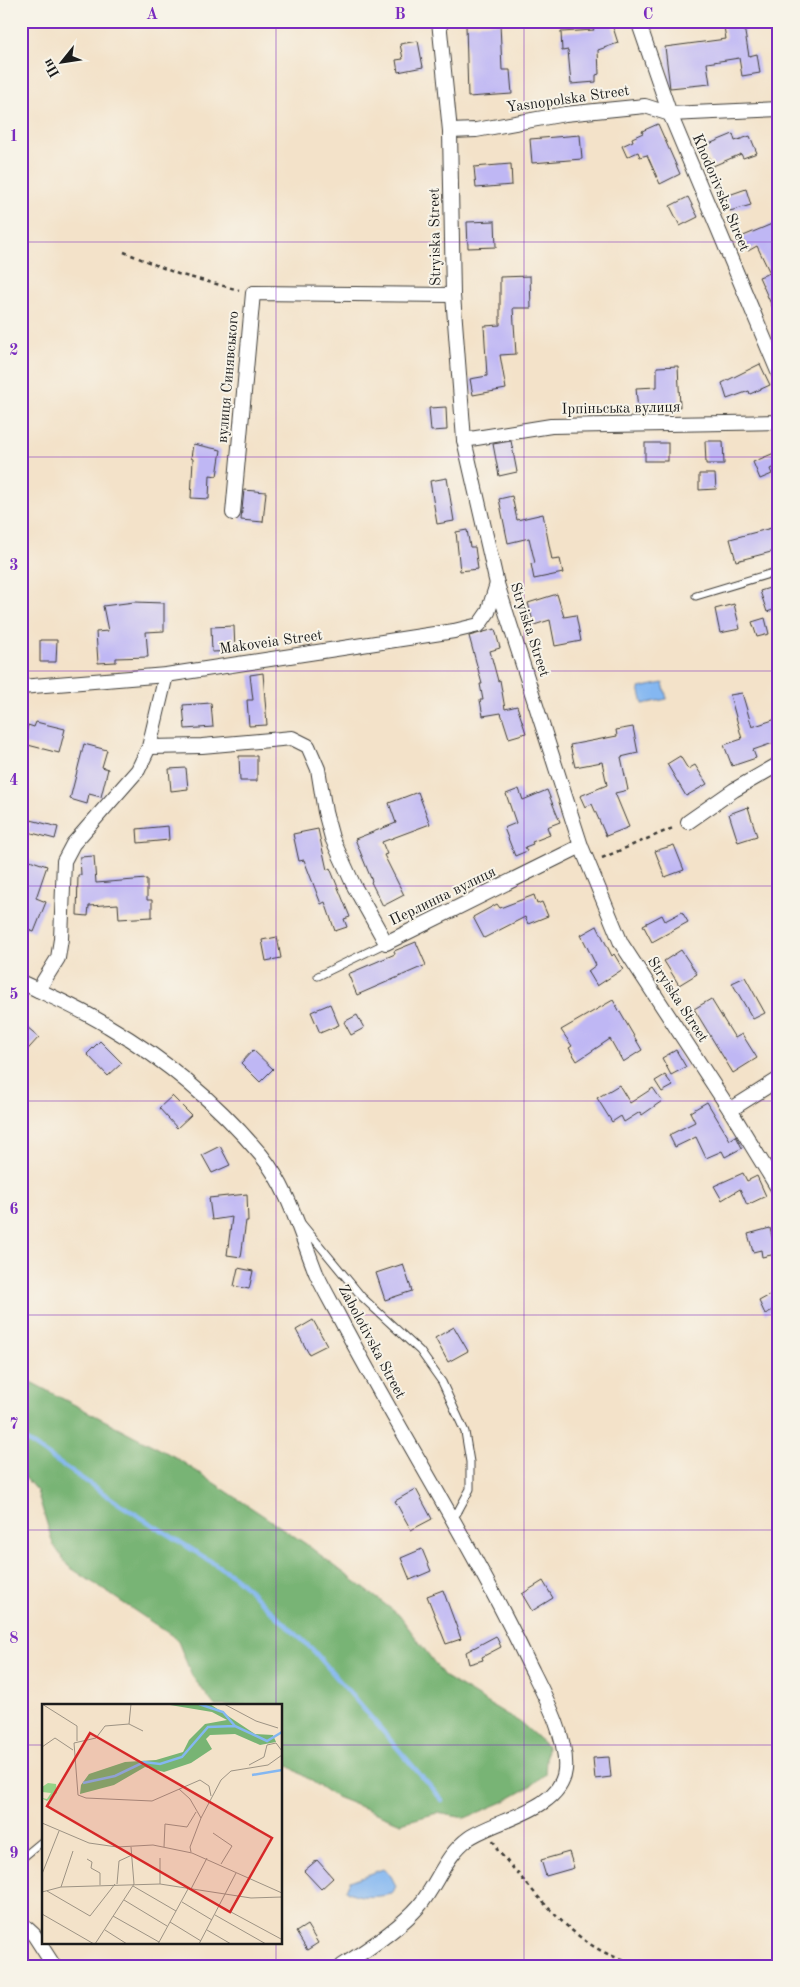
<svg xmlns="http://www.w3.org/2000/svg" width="800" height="1987" font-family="'Old Standard TT',serif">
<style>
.forest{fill:#78b474;stroke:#4a6848}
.water{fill:#84b7f1;stroke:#506a86}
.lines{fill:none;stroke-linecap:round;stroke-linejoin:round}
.stream{stroke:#84b7f1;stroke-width:4.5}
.building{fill:#bfb7f4}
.lane-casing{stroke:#3c3a36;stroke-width:9}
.street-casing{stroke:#3c3a36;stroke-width:16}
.path{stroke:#3c3a36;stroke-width:2.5;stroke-dasharray:4 4;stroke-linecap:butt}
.lane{stroke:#fff;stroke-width:7}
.street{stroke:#fff;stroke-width:14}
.grid{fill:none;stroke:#7b2cbf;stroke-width:1;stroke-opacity:0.55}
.labels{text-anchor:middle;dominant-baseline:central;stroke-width:4;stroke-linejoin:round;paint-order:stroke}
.street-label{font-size:15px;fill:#1c1c1c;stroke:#f7f3e8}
.inset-river{fill:none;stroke:#84b7f1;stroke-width:2.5}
.inset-road{fill:none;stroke:#9d9384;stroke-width:1}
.view{fill:#d62828;fill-opacity:0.15;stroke:#d62828;stroke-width:2.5}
.inset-edge{fill:none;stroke:#1c1c1c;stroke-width:2.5}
.neatline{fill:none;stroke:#7b2cbf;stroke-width:2}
.grid-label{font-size:16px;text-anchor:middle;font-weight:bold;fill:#7b2cbf}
</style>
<rect width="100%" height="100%" fill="#f7f3e8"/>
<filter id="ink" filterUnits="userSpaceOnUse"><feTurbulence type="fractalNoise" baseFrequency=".02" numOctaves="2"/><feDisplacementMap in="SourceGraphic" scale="10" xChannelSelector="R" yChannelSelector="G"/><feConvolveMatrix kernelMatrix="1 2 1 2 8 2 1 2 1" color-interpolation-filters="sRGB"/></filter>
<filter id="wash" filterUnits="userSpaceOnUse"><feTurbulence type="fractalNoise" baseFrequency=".0096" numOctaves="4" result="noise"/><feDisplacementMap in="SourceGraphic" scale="20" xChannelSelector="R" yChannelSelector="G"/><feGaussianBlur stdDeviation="1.12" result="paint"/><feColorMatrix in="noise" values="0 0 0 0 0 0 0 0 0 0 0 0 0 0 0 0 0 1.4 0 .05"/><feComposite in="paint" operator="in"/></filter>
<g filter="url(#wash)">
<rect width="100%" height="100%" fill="#f3e2c9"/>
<polygon class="forest" points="21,1377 175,1457 306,1544 399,1615 445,1677 521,1723 547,1746 545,1774 528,1788 503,1802 465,1818 437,1813 401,1823 336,1797 281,1761 281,1706 215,1706 192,1676 177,1639 68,1566 53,1544 37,1491 21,1473"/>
<g class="water">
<polygon points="663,683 667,699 643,704 639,688"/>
<path d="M383,1869L391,1876L396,1886L392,1894C378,1897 358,1899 346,1890L350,1881Z"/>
</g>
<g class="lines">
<polyline class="stream" points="21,1437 118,1503 234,1576 313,1650 442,1800"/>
</g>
<g id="blocks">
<g class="building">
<polygon points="606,21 611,21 618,43 598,50 599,74 596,75 596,82 571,84 568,50 562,51 561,32 594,30 592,26"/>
<polygon points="723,21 743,21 749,56 757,54 760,73 742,76 739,58 707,63 710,84 670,88 665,47 726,39"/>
<polygon points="500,23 502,70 510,70 512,94 468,97 466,25"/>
<polygon points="418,41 423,67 398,72 396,60 403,59 400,44"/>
<polygon points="658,124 680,174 660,184 647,155 640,157 638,152 627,157 622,146 633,141 632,138 643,133 642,131"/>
<polygon points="733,134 735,141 750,136 757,153 743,158 741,154 713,166 704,146"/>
<polygon points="580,135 582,159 532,163 530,139"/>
<polygon points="511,164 512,185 476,188 474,167"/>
<polygon points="746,189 751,205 730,211 726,196"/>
<polygon points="688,197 698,217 680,226 670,206"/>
<polygon points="495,221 496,247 468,248 467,222"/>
<polygon points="779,221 779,322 759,277 770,273 757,246 748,251 741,237"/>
<polygon points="530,276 531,308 513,308 516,354 500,355 506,389 473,395 470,379 487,376 484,326 500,325 500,277"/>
<polygon points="760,364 770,385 750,394 749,391 727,399 722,383"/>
<polygon points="678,366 680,407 638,411 636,388 657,387 657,367"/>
<polygon points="446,407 447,430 431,431 429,408"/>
<polygon points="511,441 517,472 499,476 493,444"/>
<polygon points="705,441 723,441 724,464 706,464"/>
<rect x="645" y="443" width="23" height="18"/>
<polygon points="193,444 221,450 217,476 210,475 209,499 191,498 193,459 191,458"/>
<polygon points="779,451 779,465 770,469 772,474 760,479 753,462"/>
<polygon points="699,474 715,474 716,489 699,490"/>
<polygon points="447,478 454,521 437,524 430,481"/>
<polygon points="244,490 266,492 263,522 241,520"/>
<polygon points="512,496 517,520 543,514 552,560 560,559 563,573 534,579 531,564 535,563 529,538 508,543 499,499"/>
<polygon points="779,526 779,550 736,561 730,539"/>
<polygon points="467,530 470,547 475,547 478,569 460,571 456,532"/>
<polygon points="779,585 779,608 767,612 760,591"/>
<polygon points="557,594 564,617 576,615 581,641 555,646 550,620 534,625 528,603"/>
<polygon points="134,602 164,603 164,631 146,632 148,657 116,658 116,662 98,663 96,632 108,631 103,606"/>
<polygon points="734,604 740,629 720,633 715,609"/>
<polygon points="765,618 769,634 757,637 752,622"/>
<polygon points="234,626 235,651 212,652 211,627"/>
<polygon points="495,629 500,648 490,651 498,681 500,680 505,709 517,706 526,733 509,738 501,713 483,716 480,700 483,700 480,684 482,684 469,636"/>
<polygon points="40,640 57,640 56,662 40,662"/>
<polygon points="263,673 267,725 249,726 247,700 253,700 250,675"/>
<polygon points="742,693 752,727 779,718 779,741 753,750 756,758 732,766 724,745 742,739 730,695"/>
<polygon points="211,703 213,727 185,729 183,705"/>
<polygon points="36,722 65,729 59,753 24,744 28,725 34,727"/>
<polygon points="633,727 638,753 621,757 628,790 615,793 629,827 606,836 592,804 585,807 580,796 607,785 602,762 575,767 570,745 617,736 616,730"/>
<polygon points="84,744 107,750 102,767 108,769 101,797 89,794 87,804 70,799"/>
<polygon points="239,756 257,756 257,781 240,781"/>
<polygon points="680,756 688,769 695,765 707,784 686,796 667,764"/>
<polygon points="186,768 188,789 171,791 169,769"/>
<polygon points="519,789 523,800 547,790 560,822 547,827 550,835 532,842 533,844 525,847 527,851 515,856 504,828 516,823 506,794"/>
<polygon points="418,792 430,824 382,842 387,854 384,855 404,895 383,906 371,882 372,881 355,839 396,823 389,803"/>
<polygon points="748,807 757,836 738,842 729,814"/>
<polygon points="31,820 58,827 55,839 28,832"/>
<polygon points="168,826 169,840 138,843 137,829"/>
<polygon points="318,829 327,870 330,868 350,917 344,919 347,927 335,931 325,902 321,904 304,860 299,861 293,834"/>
<polygon points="674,845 684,870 665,877 655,851"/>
<polygon points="94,856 96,883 147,879 147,900 152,900 152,917 119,919 118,904 89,906 88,916 77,915 78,875 81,875 80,857"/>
<polygon points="21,857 47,866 36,898 46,902 34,932 21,927"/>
<polygon points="534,895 537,904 542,902 548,916 528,924 525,917 484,938 473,917 497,904 500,908"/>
<polygon points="682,912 688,922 652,942 643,925 662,915 665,921"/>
<polygon points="597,926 612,956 614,954 623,969 597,986 588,971 596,965 581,935"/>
<polygon points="277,937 281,958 266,961 262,940"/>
<polygon points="416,942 426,965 357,995 348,974 395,954 394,951"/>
<polygon points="681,950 697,974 679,985 664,961"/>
<polygon points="745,977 765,1013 753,1019 732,983"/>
<polygon points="711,999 735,1038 742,1034 757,1058 733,1073 694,1009"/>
<polygon points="613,1000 642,1050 623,1062 610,1039 577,1061 569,1048 572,1046 561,1030"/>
<polygon points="330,1004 339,1025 320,1033 311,1012"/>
<polygon points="357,1015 364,1028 351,1035 344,1022"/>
<polygon points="21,1022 39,1037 21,1057"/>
<polygon points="100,1041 122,1063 108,1076 87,1054"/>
<polygon points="253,1050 273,1069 260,1082 241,1063"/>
<polygon points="676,1050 686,1067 671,1075 662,1058"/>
<polygon points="665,1075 673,1086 662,1092 655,1081"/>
<polygon points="619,1085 630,1103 653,1088 662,1101 642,1115 640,1112 624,1122 621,1116 612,1122 597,1098"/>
<polygon points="172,1096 191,1115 177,1128 159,1108"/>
<polygon points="707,1102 730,1140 736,1136 742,1148 725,1157 722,1151 706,1158 696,1137 675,1147 669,1135 695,1122 690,1112"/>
<polygon points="220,1146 230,1165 212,1173 202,1155"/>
<polygon points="743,1173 747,1181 757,1176 766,1196 747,1205 740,1189 722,1200 714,1186"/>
<polygon points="247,1194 248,1221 246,1221 241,1257 227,1255 232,1217 212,1220 209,1198"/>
<polygon points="770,1228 776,1254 762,1257 761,1250 753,1252 748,1234"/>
<polygon points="403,1264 412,1291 385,1300 376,1273"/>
<polygon points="238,1268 253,1271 249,1289 234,1286"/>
<polygon points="779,1290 779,1307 765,1314 759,1301"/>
<polygon points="313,1320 327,1345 309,1354 296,1330"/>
<polygon points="454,1327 468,1351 448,1362 435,1338"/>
<polygon points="416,1489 432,1519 411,1530 395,1501"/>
<polygon points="422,1549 431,1571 410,1580 401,1558"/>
<polygon points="543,1581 553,1598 532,1611 522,1594"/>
<polygon points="443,1590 461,1639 446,1644 427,1596"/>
<polygon points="496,1636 501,1647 482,1657 483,1660 469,1664 466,1652"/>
<polygon points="609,1757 611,1777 595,1779 593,1758"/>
<polygon points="569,1852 574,1868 546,1876 541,1860"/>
<polygon points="317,1860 333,1878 321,1889 304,1871"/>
<polygon points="307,1925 318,1943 307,1950 296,1932"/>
</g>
</g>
</g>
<g filter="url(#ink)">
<use href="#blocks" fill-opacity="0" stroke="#3c3a36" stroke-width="1"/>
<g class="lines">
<g class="lane-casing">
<g id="lane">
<polyline points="696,596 779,571"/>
<polyline points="318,976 386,943"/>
<polyline points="302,1224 362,1297 420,1351 442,1382 465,1432 470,1462 470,1489 457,1513 451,1514"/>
<polyline points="21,1859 44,1840"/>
</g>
</g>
<g class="street-casing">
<g id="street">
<polyline points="439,21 450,131 453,295 464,440 497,584 581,846 621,943 730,1110 779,1190"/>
<polyline points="638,21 670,114 779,374"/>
<polyline points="450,131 476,130 565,114 645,106 670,114 779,109"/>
<polyline points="464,440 551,426 779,422"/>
<polyline points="233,513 253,293 453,295"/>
<polyline points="21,687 166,675 454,631 479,625 488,612 497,584"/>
<polyline points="149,747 202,746 292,738 308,746 318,769 325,812 332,838 354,886 386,943 581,846"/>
<polyline points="688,822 734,790 779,764"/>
<path d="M21,982C50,996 81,1009 108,1026C166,1060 218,1104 261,1155C289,1189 300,1233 316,1273C322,1286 330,1300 337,1313C398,1430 470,1541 527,1660C542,1691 568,1736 565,1770C561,1810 497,1819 469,1838C445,1855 437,1885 419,1906C400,1928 367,1950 342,1966"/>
<polyline points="38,990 58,958 61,939 64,861 73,844 138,770 149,747 166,675"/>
<polyline points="730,1110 779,1079"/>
<polyline points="21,1923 34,1935 54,1966"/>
</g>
</g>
<g class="path">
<polyline points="124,252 178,274 239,290"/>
<polyline points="602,858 675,827"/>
<path d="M493,1840L498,1851C533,1889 577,1952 630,1961C648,1964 666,1964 684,1966"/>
</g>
<use href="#lane" class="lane"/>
<use href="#street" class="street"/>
</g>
</g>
<path class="grid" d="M276,21V1706M524,21V1966M21,242H779M21,457H779M21,671H779M21,886H779M21,1101H779M21,1315H779M21,1530H779M21,1745H44M281,1745H779M276,1943V1966"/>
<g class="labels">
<g class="street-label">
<text transform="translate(568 100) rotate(-8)">Yasnopolska Street</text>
<text transform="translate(720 193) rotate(67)">Khodorivska Street</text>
<text transform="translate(436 237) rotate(-91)">Stryiska Street</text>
<text transform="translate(229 377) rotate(-85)">вулиця Синявського</text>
<text transform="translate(621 409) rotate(-1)">Ірпіньська вулиця</text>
<text transform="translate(529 630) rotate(72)">Stryiska Street</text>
<text transform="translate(271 643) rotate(-8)">Makoveia Street</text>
<text transform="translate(443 897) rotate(-26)">Перлинна вулиця</text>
<text transform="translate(677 1000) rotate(57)">Stryiska Street</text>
<text transform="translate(371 1342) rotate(62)">Zabolotivska Street</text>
</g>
</g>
<g transform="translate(42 1704)">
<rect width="240" height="240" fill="#f3e2c9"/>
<path d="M6,79L14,80L15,89L5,97L1,95L0,94L5,95L9,89L0,88V83Z" fill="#95d287"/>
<path d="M122,0H168L213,30L231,31L234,38L218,41L193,30L168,31L164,35L170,45L149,59L122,68L103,63L72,81L38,90L39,81L47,70L83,58L114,56L141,48L147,36L163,20L185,16L170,8Z" fill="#78b474"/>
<path class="inset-river" d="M157,0L181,8L193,22M210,71L240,66M41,79L73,72L102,58L118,60L140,53L166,23L193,22L225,37L240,28"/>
<path class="inset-road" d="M0,0L35,22V37M89,0L87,20L63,22L54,34L32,39L36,91L44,94L110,97L158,76L167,82L169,92M182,0L214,17L236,24M87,20L101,27M0,43L13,34L31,46M207,61L222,53L225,41L234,39L240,47M137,85L148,95L159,114M0,119L47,139L75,143L111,141L150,149L240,189M171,129L190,142L179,160M122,143L123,120L145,123L154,108M149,148L148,143L159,114L179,76L189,67L226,61L240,51M45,155L50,158L49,164L58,169V181M0,170L17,127M75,180L77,157L90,151M118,180V154M91,182L134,207M19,183L31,147M149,185L165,154M5,187L48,212L73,180M0,188L19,183L118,180L209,194L240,193M196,192L189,208L239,235M82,196L125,222M140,198L170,216M0,210L52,240M173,211L224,240M71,212L117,238M128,218L159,237M63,226L85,240M165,226L189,240M53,240L92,180L89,143M116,240L146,185M157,240L194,169"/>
<path class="view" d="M48,29L230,134L188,208L5,102Z"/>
<rect width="240" height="240" class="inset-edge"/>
</g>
<rect width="800" height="1987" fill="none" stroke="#f7f3e8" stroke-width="55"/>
<g transform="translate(62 62) rotate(240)" stroke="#f7f3e8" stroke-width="4" paint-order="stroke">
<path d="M0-4L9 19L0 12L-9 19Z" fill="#1c1c1c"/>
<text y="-8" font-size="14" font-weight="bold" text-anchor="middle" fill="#1c1c1c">Пн</text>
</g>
<rect x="28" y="28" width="744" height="1932" class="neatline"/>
<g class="grid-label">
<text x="152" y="19">A</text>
<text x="400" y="19">B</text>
<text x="648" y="19">C</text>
<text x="14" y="141">1</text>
<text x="14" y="355">2</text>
<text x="14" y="570">3</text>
<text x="14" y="785">4</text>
<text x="14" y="999">5</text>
<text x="14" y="1214">6</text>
<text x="14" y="1429">7</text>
<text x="14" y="1643">8</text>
<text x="14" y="1858">9</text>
</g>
</svg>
